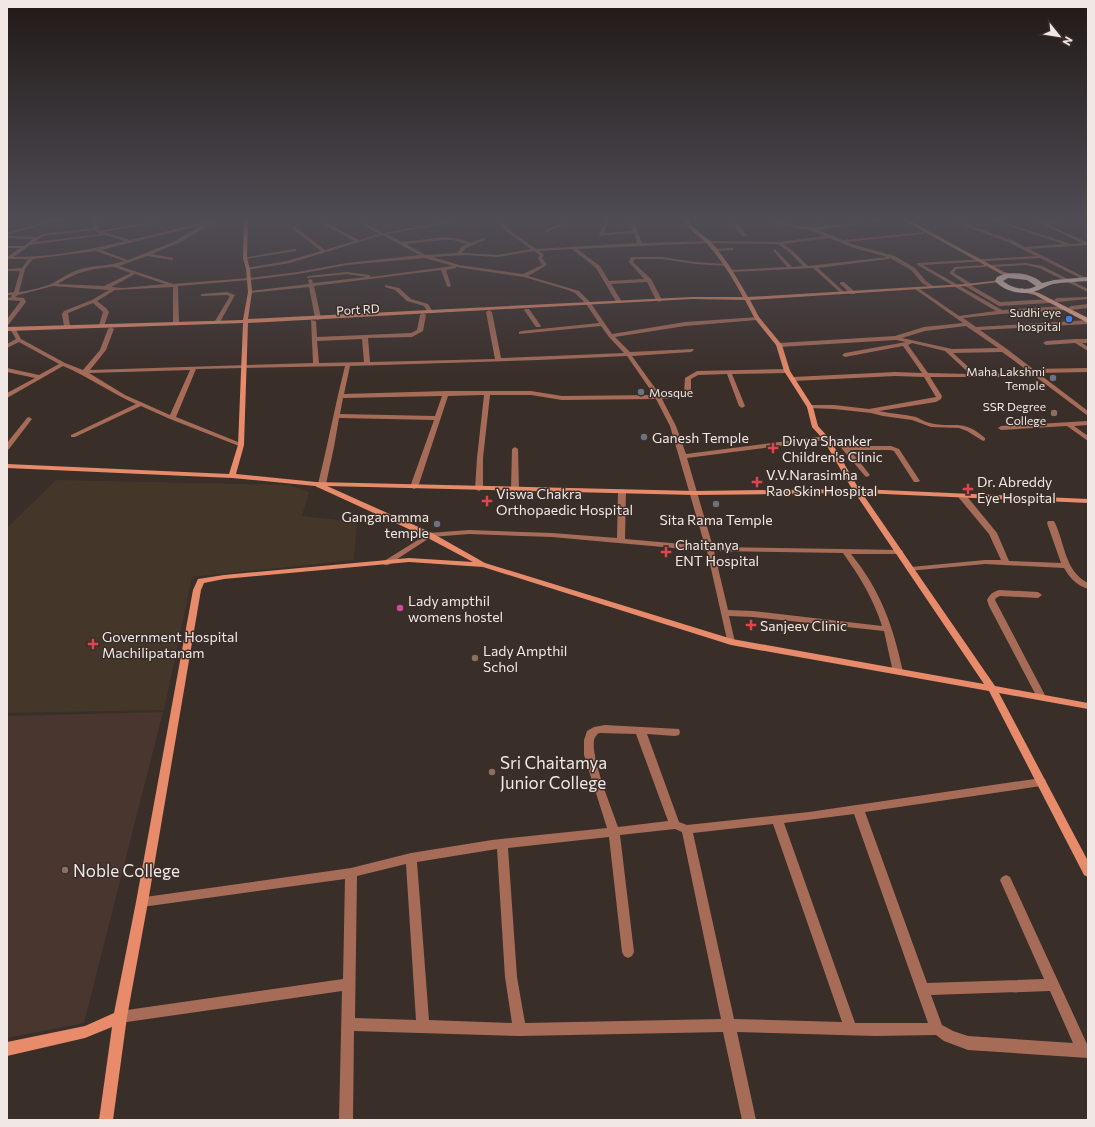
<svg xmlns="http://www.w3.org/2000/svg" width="1095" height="1127" font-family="Commissioner,sans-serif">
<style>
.built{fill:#48362f}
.medical{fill:#443629}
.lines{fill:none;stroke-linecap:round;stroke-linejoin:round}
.street{fill:#a66c58;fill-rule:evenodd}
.secondary{fill:#e78b6b;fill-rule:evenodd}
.primary{fill:#fbb39b;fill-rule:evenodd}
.highway{fill:#fbddd3;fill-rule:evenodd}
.shop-dot{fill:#3f7fe0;stroke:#3a2e29;stroke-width:1.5}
.worship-dot{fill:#6b7280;stroke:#3a2e29;stroke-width:1.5}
.education-dot{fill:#8d6e63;stroke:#3a2e29;stroke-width:1.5}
.health-dot{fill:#e0444e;stroke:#3a2e29;stroke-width:1.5}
.hotel-dot{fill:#d1479c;stroke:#3a2e29;stroke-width:1.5}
.labels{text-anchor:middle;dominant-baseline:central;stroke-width:3;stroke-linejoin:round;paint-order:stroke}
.far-street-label{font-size:12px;fill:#f1e8e5;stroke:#3a2e29}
.far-poi-label{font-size:12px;fill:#f1e8e5;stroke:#3a2e29;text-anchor:end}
.poi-label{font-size:14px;fill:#f1e8e5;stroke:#3a2e29;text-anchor:start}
.near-poi-label{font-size:17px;fill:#f1e8e5;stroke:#3a2e29;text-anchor:start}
</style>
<rect width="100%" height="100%" fill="#3a2e29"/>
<polygon class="built" points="163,712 84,1023 7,1038 7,716"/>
<polygon class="medical" points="56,480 289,485 309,492 302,516 357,522 354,560 192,577 164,710 7,713 7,528"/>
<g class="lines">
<g class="street">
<polygon points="50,220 67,220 65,221 54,221 7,235 7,233"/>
<path d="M94,220H98L97,229L99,231L162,220H170L104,232L130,240L205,222L207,223L215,220H221L206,227L183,241L152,254L173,258V260L147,256L119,266L173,284L249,278L298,272L347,263L420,255L382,235L290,263L246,270V268L287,261L321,251L293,229V227H295L325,250L354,241L316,220H321L359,240L379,234L354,220H359L383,233L455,220H463L461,221L387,234L402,242L444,237L461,239L471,243L483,238H485V240L466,248L462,253L498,255L531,249L506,231L497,220H501L508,229L536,249L637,243L634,233L599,236L605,220H609L604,233L633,231L629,220H633L642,243L708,241L779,242L824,236L810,230L801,229L761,220C784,220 802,230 826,226L814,220H819L832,226L875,220H884L818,230L843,240L925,232V233L923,234L847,242L858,246L895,256L915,268L926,281L933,286V287L931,288L922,283L911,270L890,258L888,259L818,268L844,292V294H842L813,268L731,272L729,271L731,270L787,267L773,250L775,249L792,267L803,266L789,252L778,244L708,243L577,249L600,266L609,281L644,279L629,262L631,257H662L695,262L726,264L728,265L726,266L695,264L662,259H635L633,262L651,279L662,300L659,302L656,300L647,282L611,284L622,302L617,303L596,268L572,249L539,251L544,255L542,258L547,265L528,276L579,291L590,302L612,334L685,322L759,317V319L757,320L685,326L615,337L630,352L693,349L694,350L691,352L632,356L660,395L684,393L685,378L697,371L787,369L790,371L787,373L732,374L745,406L742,408L739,406L727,374L698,375L691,379V393L688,396L662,399L676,426L686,454L826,436L841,440L847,446H891L899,449L920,481L918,482H914L894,451L890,450H850L870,475L867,477L865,476L837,443L824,440L687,458L713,547L902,550L903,552L899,554H851C881,591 893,626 903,672L901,674H895L893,672L884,631L753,617L729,616L735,642L734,644H728L707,551L552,537L469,534L431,537L388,565H385L381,563L429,533L469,530L552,533L617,538L618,491L622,489L626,491L625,539L705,546L670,426L656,399L562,400L531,395H490L483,458V489L479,491L475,489L477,458L484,395L448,396L418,487L414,489L410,487L434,420L339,418L334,447L326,484L322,486H319L318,484C328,444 335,405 345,366L196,369L176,417L243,444V446H239L170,419L141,406L75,437H71V435L136,404C111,393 89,377 63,366L7,398V393L35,378L7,372V368L39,375L59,364L19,342L7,348V344L16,339L10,329L11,328H15L21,339L65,363L83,370L100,350L108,329L111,327L114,329L106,350L90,370L313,363L311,320L316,321L317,337L411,333L417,330L420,315L423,313L426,315L423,331L412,337L368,338L370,362L495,359L486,312L489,310L492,312L501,358L624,353L609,337L601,326L519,334V332L521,331L599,323L586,304L575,293L568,290L524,277L456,267V268L446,270L451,286L449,287L447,286L441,270L314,286L321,318L318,320L315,318L309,287L250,293L248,292L250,291L309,284L308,280L310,279L312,280L313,283L367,277L347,274L307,278V277L309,276L347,272L369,275L371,277L453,266L425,258L347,265L298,274L249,280L178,286L179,323L176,325L173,323V287L115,290L97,301L106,308L109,312L104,326L99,325L103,312L93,303L68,313L70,326L67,328L64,326L62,314L64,311L92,300L109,290L53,286L18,295L15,297L24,298L26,302L9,324L7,325V319L20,302V301L8,300V298L11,297L12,295H7V293L14,292L20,271H7V269L22,268L28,259H7V257L20,248H7V246H24L33,239L7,238V236L37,237L42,234L93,228ZM203,225L171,243L128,260L101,250ZM94,230L100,234L35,242L43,236ZM104,235L125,241C89,250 51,257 14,257L30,245ZM829,238L854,248L887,257L808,266L792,250L783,244ZM444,240H453L467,244L462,246L457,253L425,255L406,244ZM96,251L124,261C110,266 95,265 81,269C70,272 62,278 53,283C45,287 28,291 19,292L25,269L33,259ZM534,251L540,255L538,258L542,265L523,274L459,265L433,257L465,255L498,257ZM114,267L131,273L104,286L58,284C76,272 92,268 114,267ZM135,274L165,284L123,288L111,287ZM362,339L364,362L319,363L317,341ZM627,356L654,395L562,396L531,391H446L344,394L350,366L539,360ZM190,370L170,415L125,395L89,373ZM442,396L435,416L340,414L343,398ZM714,551L843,553C860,577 873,598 882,626L753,611L728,610Z"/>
<polygon points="569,220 574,220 547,232 544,231"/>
<polygon points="731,220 735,220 746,235 746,236 742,236"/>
<path d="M949,220H954L1014,241L1024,247L1063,244L992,220H997L1071,244L1082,243L1033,220H1038L1044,223L1074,220L1072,221L1048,225L1087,242L1088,245L1029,249L1088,279V282L1040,258L923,265L1002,310L1064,306L1067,308L1064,310L1001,314L963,318L976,327L1088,320V324L980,330L1007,349L1033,369L1088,368V372L1038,373L1088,411V416L1036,377H930L942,396L941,399L936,402L879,411C891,414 904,414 916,417C921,419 925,422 930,423C956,429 961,418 985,438V440L983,441L967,431L959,428L931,427L912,420L883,416L871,413L834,409L808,408L807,407L810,405H834L869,409L936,397L924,377L895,376L793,381L790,379L793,377L895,372L922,373L903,346L845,357L842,355L845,353L906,342L896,340L779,347L776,345L779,343L895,336L924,327L963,323L915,289V287H917L959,316L996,311L916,264L918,263L1036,256L1010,243ZM966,326L998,348L952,349L902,338L925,331ZM912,343L945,351L970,374L928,373L908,345ZM1002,352L1031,373L976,374L953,353Z"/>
<polygon points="731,248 733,248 733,250 714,251 712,250 714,249"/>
<polygon points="294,249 296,249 296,251 245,259 243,258"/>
<polygon points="1026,263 1042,266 1088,289 1088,292 1039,268 1026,265 991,267 989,266 991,265"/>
<polygon points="986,265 986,267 984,267 956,269 954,273 972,284 972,286 1000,302 1050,299 1053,301 1050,303 999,306 965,286 965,284 949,273 955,267"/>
<polygon points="840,282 844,282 855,292 855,294 851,294 840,284"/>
<polygon points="385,285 399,288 411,299 428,304 433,312 428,313 424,306 407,301 395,290 385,287"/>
<polygon points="227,292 235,295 220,322 216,322 215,321 230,296 227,295 202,296 200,295 202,294"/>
<polygon points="1088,297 1088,299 1057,302 1054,300 1057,298"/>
<polygon points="1088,304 1088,308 1071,310 1068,308 1071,306"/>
<polygon points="525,309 529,309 541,326 540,327 536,327 524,310"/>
<polygon points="1075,339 1088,339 1088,343 1082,343 1088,347 1088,351 1075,343 1046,345 1043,343 1046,341"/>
<polygon points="29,417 32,419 9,449 7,450 7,443 27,418"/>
<polygon points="1088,421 1088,425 1074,426 1088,436 1088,441 1067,426 1001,430 998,428 1001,426"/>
<polygon points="515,447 518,449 519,489 515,491 511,489 512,449"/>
<path d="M959,494H965L997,533L1009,561L1061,563L1047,523L1048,521H1054C1065,542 1064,571 1088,583V589C1076,585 1070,578 1064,568L985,564L908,571L907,569L911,567L985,560H1001L989,534L959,498L958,496Z"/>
<path d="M999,590L1038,592L1042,595L1038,598L1000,596L996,598L995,600L1046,697L1044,699H1038L989,606L987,600C990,594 993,592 999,590Z"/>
<path d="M605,725L679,729L680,732L679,735L675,736L647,734L679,822L687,825L809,812L1041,778L1045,779L1046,782L1045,785L1041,786L865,812L927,983L1044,979L1000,880L1002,877L1006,875L1010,877L1087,1044H1088V1058L968,1050L944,1041L936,1035L875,1036L737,1032L756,1120H742L723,1032L520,1036L354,1031L353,1120H339L342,991L120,1023L115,1021L113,1017L115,1013L120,1011L343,979L345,879L142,907L138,906L136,902L138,898L351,868L411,853L492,840L607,828L584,755V740L587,731L594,727ZM599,733L636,734L668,821L618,827C611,806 591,759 594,740C595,737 596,735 599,733ZM854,814L928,1023H855L784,823ZM773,824L842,1022L734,1019L693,833ZM675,829L682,832L721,1019L525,1023L517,977L508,848L609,837L622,952L624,956L628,958L632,956L634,952L620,835ZM497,849L505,977L512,1023L429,1020L417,862ZM406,864L416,1020L355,1018L357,876ZM1050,991L1073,1043L968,1036L953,1031L942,1025L931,995Z"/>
</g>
<g class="secondary">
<path d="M244,220H248L247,258L250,269L252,292L248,319L692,297H743C733,278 722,261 708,245C700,236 689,231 684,220H688C693,229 702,234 710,241C726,258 737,278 748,297L966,284L1001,280V281L999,282L966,286L750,300L759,317L782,345L790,371L813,407L818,426L829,438L859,489L1088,499V503L862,493L995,686L1088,703V709L999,693L1088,861V877L1084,875L989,691L731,645L483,567L409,562L224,579L204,583L201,590L148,902L127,1017L113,1120H99L112,1027L85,1038L7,1056V1042L85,1026L114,1013L136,902L193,590L198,579L224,575L409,558L473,562L426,537L315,486L232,478L7,468V464L229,474L238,445L243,323L7,331V327L243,320L248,292L246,269L243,258ZM692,299L745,300L755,319L776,345L784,371L807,407L812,427L823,439L852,489L695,491L316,482L236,474L244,445L248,323ZM327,486L695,495L855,493L984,684L732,639L485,563L432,533Z"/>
<polygon points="903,220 908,220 1004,272 1019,276 1017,277 1001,274"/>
</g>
<polygon class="primary" points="1021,288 1039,293 1088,318 1088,323 1035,295 1019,291 1018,290"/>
<path class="highway" d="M1004,274C1016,272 1033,274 1042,283L1054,280L1088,277V281C1077,282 1065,282 1053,284C1046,286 1040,290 1033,292C1020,295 1004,291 995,281L997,277ZM1008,278L1027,280L1036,286C1026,292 1011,288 1003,281Z"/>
</g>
<linearGradient id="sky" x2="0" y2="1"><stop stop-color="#201917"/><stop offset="0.58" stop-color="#4f4c54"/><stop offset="1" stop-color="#4f4c54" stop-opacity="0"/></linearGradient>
<rect width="1095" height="378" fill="url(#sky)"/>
<circle class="shop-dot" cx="1069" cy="319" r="4"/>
<g class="worship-dot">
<circle cx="1053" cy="378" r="4"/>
<circle cx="641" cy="392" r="4"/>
<circle cx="644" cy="437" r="4"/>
<circle cx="716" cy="504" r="4"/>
<circle cx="437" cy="524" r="4"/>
</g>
<g class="education-dot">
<circle cx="1054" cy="413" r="4"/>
<circle cx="475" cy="658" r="4"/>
<circle cx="492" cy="772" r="4"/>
<circle cx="65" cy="870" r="4"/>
</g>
<g class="health-dot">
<path d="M771 442h4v4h4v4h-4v4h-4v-4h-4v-4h4z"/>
<path d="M755 476h4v4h4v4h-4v4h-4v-4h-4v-4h4z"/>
<path d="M966 483h4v4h4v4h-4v4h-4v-4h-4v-4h4z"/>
<path d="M485 495h4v4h4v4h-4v4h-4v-4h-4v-4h4z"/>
<path d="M664 546h4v4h4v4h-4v4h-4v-4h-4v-4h4z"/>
<path d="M749 619h4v4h4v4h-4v4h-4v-4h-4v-4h4z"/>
<path d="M91 638h4v4h4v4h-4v4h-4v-4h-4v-4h4z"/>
</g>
<circle class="hotel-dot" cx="400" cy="608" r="4"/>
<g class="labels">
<g class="far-street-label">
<text transform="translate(358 309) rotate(-3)">Port RD</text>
</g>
<g class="far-poi-label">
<text x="1061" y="312">Sudhi eye<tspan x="1061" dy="14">hospital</tspan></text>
<text x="1045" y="371">Maha Lakshmi<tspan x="1045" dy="14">Temple</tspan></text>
<text x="649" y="392" text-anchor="start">Mosque</text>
<text x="1046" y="406">SSR Degree<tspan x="1046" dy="14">College</tspan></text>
</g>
<g class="poi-label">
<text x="652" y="437">Ganesh Temple</text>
<text x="782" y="440">Divya Shanker<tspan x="782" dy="16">Children's Clinic</tspan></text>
<text x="766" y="474">V.V.Narasimha<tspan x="766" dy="16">Rao Skin Hospital</tspan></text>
<text x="977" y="481">Dr. Abreddy<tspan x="977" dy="16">Eye Hospital</tspan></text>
<text x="496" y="493">Viswa Chakra<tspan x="496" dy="16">Orthopaedic Hospital</tspan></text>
<text x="429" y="516" text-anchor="end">Ganganamma<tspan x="429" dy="16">temple</tspan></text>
<text x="716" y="519" text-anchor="middle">Sita Rama Temple</text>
<text x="675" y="544">Chaitanya<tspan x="675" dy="16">ENT Hospital</tspan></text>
<text x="408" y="600">Lady ampthil<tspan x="408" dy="16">womens hostel</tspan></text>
<text x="760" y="625">Sanjeev Clinic</text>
<text x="102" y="636">Government Hospital<tspan x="102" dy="16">Machilipatanam</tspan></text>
<text x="483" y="650">Lady Ampthil<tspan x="483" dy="16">Schol</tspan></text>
</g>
<g class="near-poi-label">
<text x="500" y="762">Sri Chaitamya<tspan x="500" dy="20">Junior College</tspan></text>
<text x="73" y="870">Noble College</text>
</g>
</g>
<rect width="1095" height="1127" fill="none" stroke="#f1e8e5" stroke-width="16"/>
<g transform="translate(1059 36) rotate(120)" stroke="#3a2e29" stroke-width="3" paint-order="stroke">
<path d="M0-3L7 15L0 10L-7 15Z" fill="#f1e8e5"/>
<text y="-6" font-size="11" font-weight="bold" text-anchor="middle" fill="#f1e8e5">N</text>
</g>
</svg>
